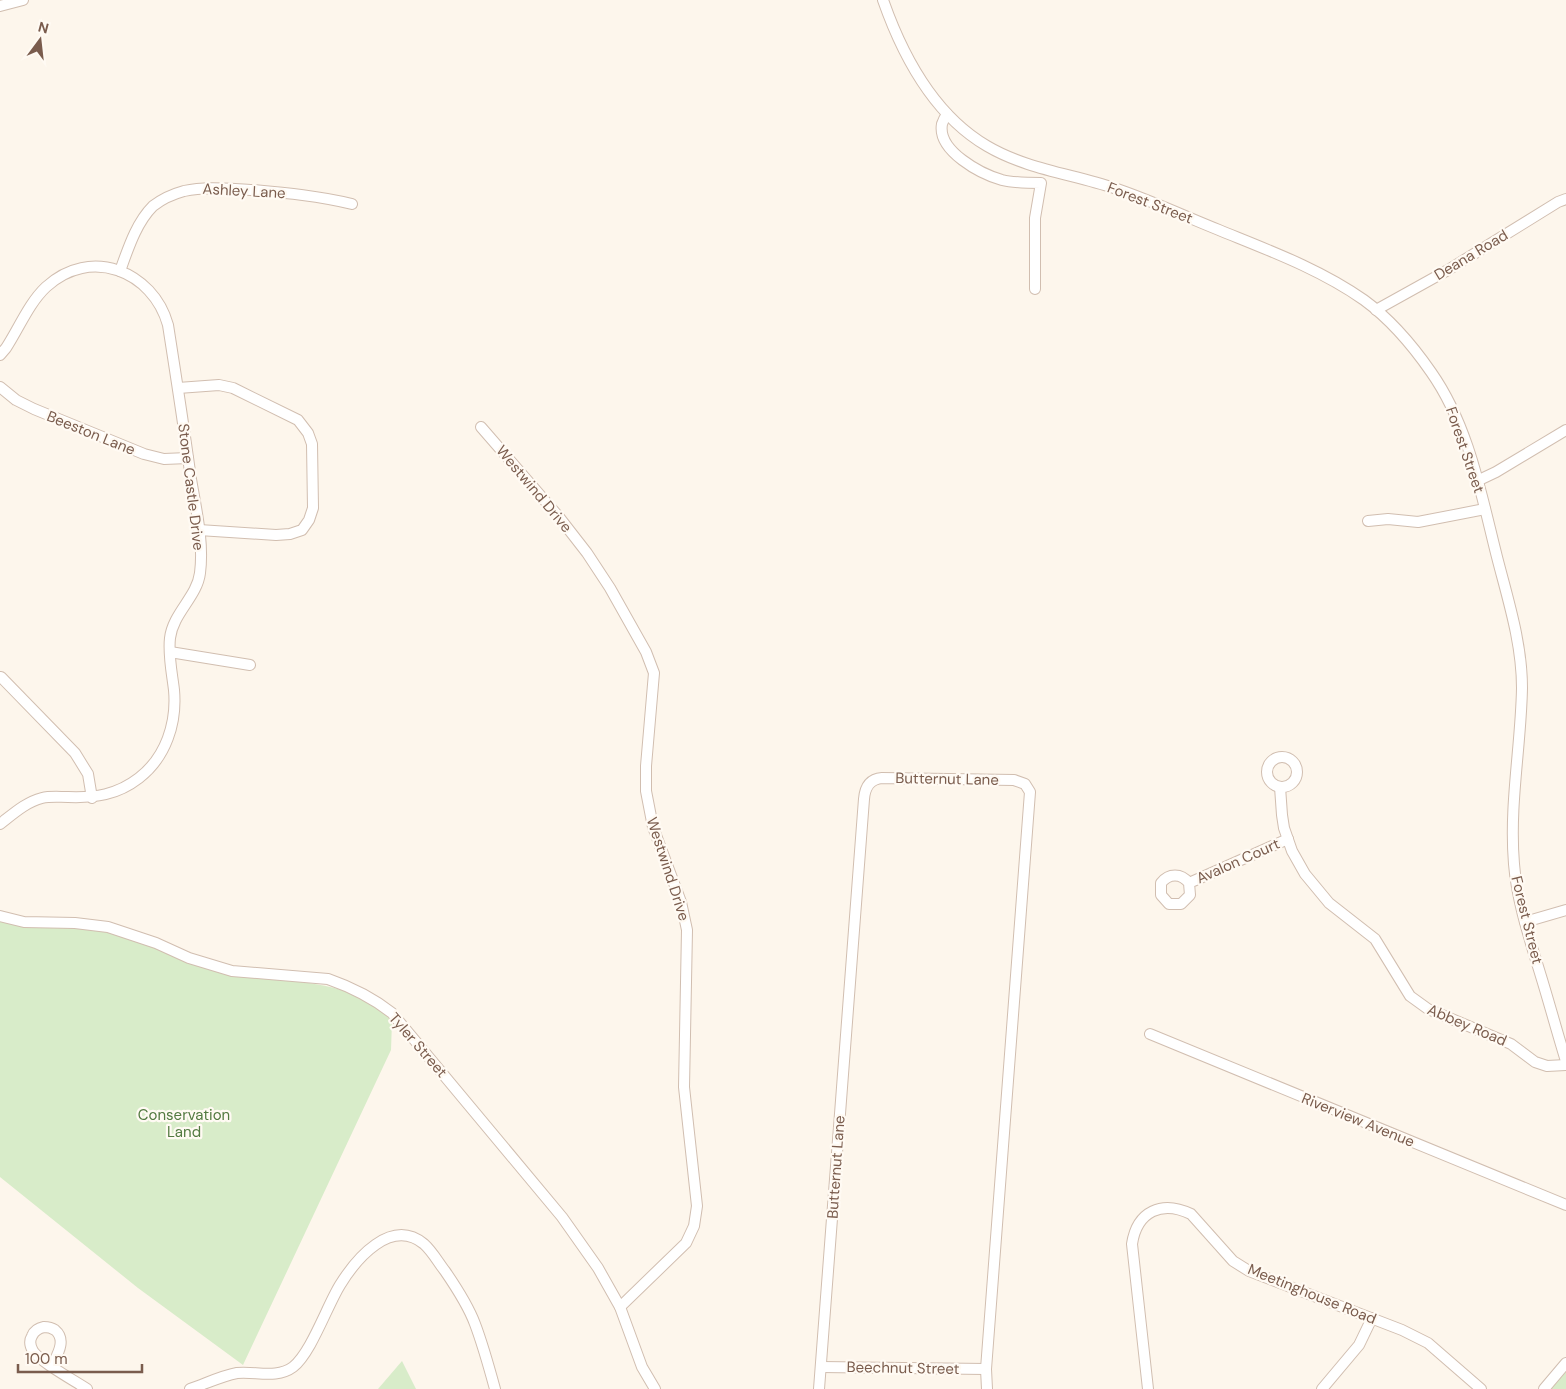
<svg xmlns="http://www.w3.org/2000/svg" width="1566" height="1389" font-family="'DM Sans',sans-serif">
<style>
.green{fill:#d8ecc9}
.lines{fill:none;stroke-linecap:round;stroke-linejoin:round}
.minor-casing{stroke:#d1beb0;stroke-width:12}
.minor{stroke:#fff;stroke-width:10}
.labels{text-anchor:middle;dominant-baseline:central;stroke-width:4.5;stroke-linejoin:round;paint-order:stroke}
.street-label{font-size:15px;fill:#7a5c4d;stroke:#fffaf3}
.park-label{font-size:15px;fill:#537a41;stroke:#fffaf3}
</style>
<rect width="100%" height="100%" fill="#fdf6ec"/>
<g class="green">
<path d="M0,920C46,924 95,925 139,940C166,950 189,965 217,972C279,987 342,970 392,1021L391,1050L243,1365L138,1288L0,1177Z"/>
<polygon points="402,1361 416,1389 378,1389"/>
<polygon points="1566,1371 1566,1389 1551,1389"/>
</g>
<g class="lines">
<g class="minor-casing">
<g id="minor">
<path d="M883,0C903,57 934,115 987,146C1026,169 1072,174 1114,188C1150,200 1184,216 1219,230C1268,250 1320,269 1364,300C1390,319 1413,346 1431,372C1469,426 1481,494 1497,557C1508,600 1522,643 1522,688C1521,746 1509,805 1514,864C1517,901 1529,937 1540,973C1549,1002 1557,1032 1566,1061"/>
<polyline points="0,6 23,0"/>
<path d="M947,114C945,117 943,121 942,124C937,151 981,174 1002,180C1014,183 1028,183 1041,183L1035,218V289"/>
<path d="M120,271C128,249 136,223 153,206C162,199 173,194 184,191C207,186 230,189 253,190C287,193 319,196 352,204"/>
<polyline points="1376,310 1448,270 1558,202 1566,199"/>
<path d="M0,355L6,348C19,328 29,303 46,287C90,246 153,271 168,325C176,376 184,428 191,479C196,509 204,542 200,573C197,597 173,613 170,638C168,655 172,673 174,690C177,723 166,757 139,778C117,795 95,798 68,797C59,797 50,796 42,798C26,802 13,814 0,824"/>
<polyline points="0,387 16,400 34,409 144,454 164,459 188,458"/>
<polyline points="178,388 219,385 233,388 298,420 308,433 312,444 313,508 309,520 302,530 290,534 276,535 199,530"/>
<polyline points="481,427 559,517 587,553 610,588 646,652 654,673 646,766 646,791 653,827 681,902 687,930 684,1087 697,1206 694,1226 686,1243 620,1307"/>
<polyline points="1477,481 1496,472 1566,430"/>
<polyline points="1368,521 1388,519 1418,522 1485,509"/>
<polyline points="170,652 250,665"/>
<polyline points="1,677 75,753 88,774 92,798"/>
<circle cx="1282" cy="772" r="15"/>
<polyline points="1280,787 1282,815 1284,828 1292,851 1305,874 1329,903 1375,939 1410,996 1428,1009 1511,1044 1535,1062 1547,1066 1566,1065"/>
<path d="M1189,883L1190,895L1181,904H1169L1161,895V883C1169,873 1181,873 1189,883L1288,839"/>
<path d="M0,916L24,922L75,923L108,927L156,943L189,958L232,971L328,979C351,987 373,998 392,1013L562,1217L598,1268L620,1307L642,1367L655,1389"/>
<polyline points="1525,922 1566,910"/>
<polyline points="1150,1034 1566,1205"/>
<path d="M52,1366C57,1355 67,1340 55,1330C52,1328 48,1327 44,1327C39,1328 34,1331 32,1336C29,1341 30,1346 33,1351C39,1361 75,1381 87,1389"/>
<polyline points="821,1367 986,1369"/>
<path d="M190,1389C205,1384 221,1376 237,1373C255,1371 277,1379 293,1367C311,1353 327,1306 340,1285C356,1259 391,1217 424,1244C432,1251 438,1262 445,1271C456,1287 468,1305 475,1324C483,1345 489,1367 495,1389"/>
<path d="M819,1389L864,799C865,787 870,779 882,778L1014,780L1025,784L1030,792L986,1369L987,1389"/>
<path d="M1148,1389L1132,1244C1137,1211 1162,1200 1191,1214L1233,1261L1249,1271L1402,1330L1428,1343L1481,1389"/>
<polyline points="1322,1389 1359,1345 1372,1318"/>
<polyline points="1544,1389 1566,1363"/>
</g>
</g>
<use href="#minor" class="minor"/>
</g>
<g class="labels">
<g class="street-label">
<text transform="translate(244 191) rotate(3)">Ashley Lane</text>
<text transform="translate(1150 203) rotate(21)">Forest Street</text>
<text transform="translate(1471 255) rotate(-31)">Deana Road</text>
<text transform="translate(91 433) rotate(22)">Beeston Lane</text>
<text transform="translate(1465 450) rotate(71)">Forest Street</text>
<text transform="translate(191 487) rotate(83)">Stone Castle Drive</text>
<text transform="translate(534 489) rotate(50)">Westwind Drive</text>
<text transform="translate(947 779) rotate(1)">Butternut Lane</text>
<text transform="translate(1238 861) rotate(-24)">Avalon Court</text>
<text transform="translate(668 869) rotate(72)">Westwind Drive</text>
<text transform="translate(1527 920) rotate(76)">Forest Street</text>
<text transform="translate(1467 1025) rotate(23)">Abbey Road</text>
<text transform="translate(418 1045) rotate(49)">Tyler Street</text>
<text transform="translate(1358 1120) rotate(22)">Riverview Avenue</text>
<text transform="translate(836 1167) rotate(-86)">Butternut Lane</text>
<text transform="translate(1312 1294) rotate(22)">Meetinghouse Road</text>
<text transform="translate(903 1368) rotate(1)">Beechnut Street</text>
</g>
<g class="park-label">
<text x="184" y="1115">Conservation<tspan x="184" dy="17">Land</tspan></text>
</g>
</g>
<g transform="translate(40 40) rotate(15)" stroke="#fffaf3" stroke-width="4" paint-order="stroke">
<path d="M0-4L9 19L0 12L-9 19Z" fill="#7a5c4d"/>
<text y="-8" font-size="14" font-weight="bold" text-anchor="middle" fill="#7a5c4d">N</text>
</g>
<path d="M18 1364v8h124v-8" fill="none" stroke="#7a5c4d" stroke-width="2.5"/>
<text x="25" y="1364" font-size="15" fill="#7a5c4d" stroke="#fffaf3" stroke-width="4" paint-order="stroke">100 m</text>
</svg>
